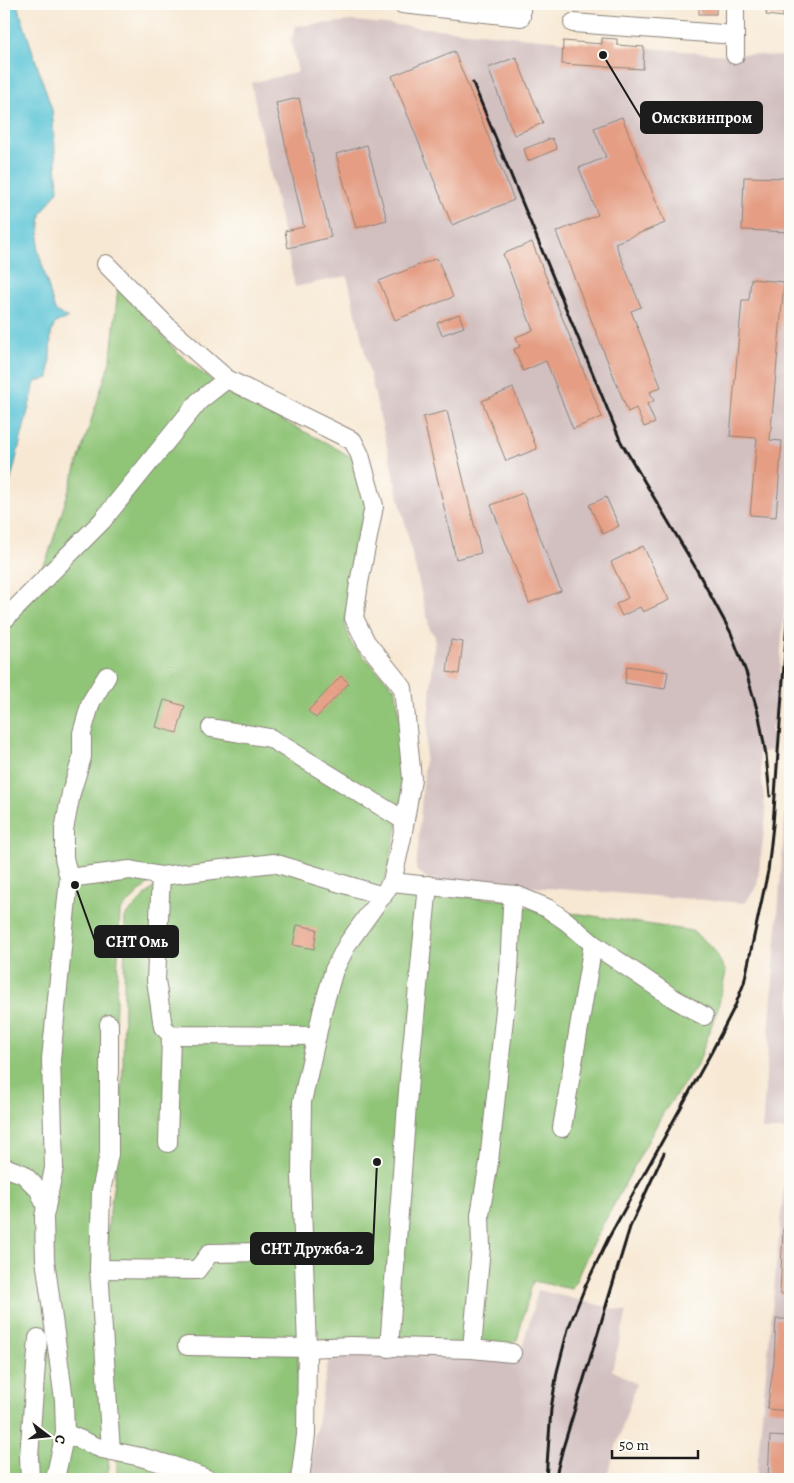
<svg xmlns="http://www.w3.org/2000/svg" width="794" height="1483" font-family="Alegreya,serif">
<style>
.industrial{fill:#d2bfc0}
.green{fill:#90c578;stroke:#56704a}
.water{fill:#5bc5d7;stroke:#3c707a}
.building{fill:#e59e84}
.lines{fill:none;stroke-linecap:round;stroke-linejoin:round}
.minor-casing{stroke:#8a8278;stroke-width:20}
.minor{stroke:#fff;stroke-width:18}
.rail{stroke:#1c1c1c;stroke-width:3}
.leader{fill:none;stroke:#1c1c1c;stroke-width:2}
.callout-dot{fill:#1c1c1c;stroke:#fdfcf7;stroke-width:2}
.callout{fill:#1c1c1c;stroke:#1c1c1c;stroke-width:2}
.callout-label{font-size:16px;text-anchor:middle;font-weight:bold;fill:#fff}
</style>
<rect width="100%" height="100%" fill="#fdfcf7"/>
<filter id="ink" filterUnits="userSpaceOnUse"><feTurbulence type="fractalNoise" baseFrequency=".02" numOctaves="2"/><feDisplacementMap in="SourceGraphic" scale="10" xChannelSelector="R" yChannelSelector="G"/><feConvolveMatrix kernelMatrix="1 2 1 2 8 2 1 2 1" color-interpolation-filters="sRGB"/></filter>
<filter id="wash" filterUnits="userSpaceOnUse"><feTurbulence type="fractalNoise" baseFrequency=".0096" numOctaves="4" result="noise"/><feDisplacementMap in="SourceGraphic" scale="20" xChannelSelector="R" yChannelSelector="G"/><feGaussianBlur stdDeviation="1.12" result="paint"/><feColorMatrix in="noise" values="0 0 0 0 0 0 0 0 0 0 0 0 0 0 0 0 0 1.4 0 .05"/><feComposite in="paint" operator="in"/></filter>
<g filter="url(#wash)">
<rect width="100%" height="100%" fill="#f7e8d3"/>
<g class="industrial">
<polygon points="353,21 563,41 601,44 602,38 617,39 617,45 726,55 745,54 790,57 790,528 776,719 771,729 774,750 759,753 766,815 757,886 745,903 428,879 416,870 435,636 430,630 347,276 295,287 251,83 298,72 291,41 296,26"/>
<polygon points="790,750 790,1479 756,1479 789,1130 762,1130"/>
<polygon points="538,1290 627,1312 612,1370 636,1384 606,1479 307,1479 330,1351 520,1356"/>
</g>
<g class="green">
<polygon points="118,287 180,355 229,394 327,443 354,459 366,502 345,624 351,643 396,690 407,779 386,879 378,891 309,869 158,874 120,911 115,1027 104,1195 103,1415 109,1467 106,1479 4,1479 4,623 47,559 111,358"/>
<polygon points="276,866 389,900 400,892 506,900 541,912 580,914 692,931 712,947 726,972 718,1007 698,1064 663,1113 592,1245 572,1289 533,1281 517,1340 508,1347 298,1340 298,1442 294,1479 117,1479 116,1426 100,1285 119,1145 123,1068 125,916 160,881"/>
</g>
<polygon class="water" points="4,4 17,4 52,110 58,190 41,214 38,250 55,311 68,318 55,323 51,334 49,378 35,382 10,483 4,502"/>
<g id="blocks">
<g class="building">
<rect x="699" y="4" width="17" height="10"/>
<polygon points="768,4 784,4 783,17 766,15"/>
<polygon points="602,38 617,39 617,45 644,47 643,69 562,64 563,41 602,44"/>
<polygon points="454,51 514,200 452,225 392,76"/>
<polygon points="516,57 543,123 514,135 488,68"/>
<polygon points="299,98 331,237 288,248 285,231 304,227 276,103"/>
<polygon points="622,117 665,223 615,243 641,307 631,311 661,387 650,392 654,401 647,404 655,423 644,427 636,408 628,412 556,232 598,215 579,168 606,157 594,128"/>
<polygon points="552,138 557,149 528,161 524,149"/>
<polygon points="367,145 387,220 356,228 336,154"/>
<polygon points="744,177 790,178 790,232 742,230"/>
<polygon points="532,242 602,417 573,429 546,361 523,371 514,349 520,347 516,337 533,330 503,254"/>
<polygon points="437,258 453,297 395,320 379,281"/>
<polygon points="751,279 784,282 770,440 782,441 776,517 750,515 757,438 730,436 742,300 749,300"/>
<polygon points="459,314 464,327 442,335 437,323"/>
<polygon points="513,388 537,449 506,461 482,401"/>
<polygon points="447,411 481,553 456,559 423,417"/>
<polygon points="523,493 561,591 529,603 491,505"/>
<polygon points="606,497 619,526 603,534 589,505"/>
<polygon points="643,546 669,600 643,612 640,607 622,616 616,604 628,598 611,562"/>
<polygon points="451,640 463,642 459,674 447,672"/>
<polygon points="627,666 668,672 665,689 625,683"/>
<polygon points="341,676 349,683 316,718 308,711"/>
<polygon points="164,700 185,706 177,733 156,727"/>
<polygon points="297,925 317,929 314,949 293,945"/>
<polygon points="783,1229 790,1229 790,1295 780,1294"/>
<polygon points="776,1319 790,1319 790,1411 767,1409 774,1362"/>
<polygon points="770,1436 788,1437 788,1454 790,1455 790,1479 768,1479"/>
</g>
</g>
</g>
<g filter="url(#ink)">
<use href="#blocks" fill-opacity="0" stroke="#8a8278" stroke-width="1"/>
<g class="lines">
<g class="minor-casing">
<g id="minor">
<polyline points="402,4 521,17 521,4"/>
<polyline points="573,23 735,35"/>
<polyline points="735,55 735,4"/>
<polyline points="106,264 170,329 227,379"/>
<polyline points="4,620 102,521 199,401 227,379 353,441 360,455 374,506 359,583 354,618 366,642 403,688 412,779 402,837 392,882 348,943 334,970 323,1008 302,1102 301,1176 307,1348 306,1435 300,1479"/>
<polyline points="211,728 270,738 405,821"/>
<polyline points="161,876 156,980 163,1027 171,1035 317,1036"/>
<polyline points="69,878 130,870 161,876 274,863 383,896"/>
<polyline points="392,882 516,895 547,908 566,921 593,944 673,998 704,1016"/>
<polyline points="109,1024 109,1154 101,1191 99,1269 111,1451"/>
<polyline points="562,1128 593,944"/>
<polyline points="168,1143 171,1035"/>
<polyline points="4,1167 23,1174 39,1190 46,1207"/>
<polyline points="99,1269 197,1270 210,1253 304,1251"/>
<polyline points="187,1346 307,1348 351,1346 472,1349 512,1353"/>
<polyline points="389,1348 409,1078 428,885"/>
<polyline points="472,1349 481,1247 480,1215 489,1162 509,971 512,907 516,895"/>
<polyline points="65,1433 102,1449 141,1457 173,1466 207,1479"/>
<polyline points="30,1479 29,1457 38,1338"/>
<polyline points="55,1479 65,1433 64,1400 45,1259 44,1217 54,1168 51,1059 69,878 64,858 64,830 71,793 82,757 82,733 91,702 107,676"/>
</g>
</g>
<use href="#minor" class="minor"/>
<g class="rail">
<polyline points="473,83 621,442 694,565 731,633 746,672 759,716 766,755 770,796"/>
<polyline points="546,1479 551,1409 557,1372 568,1329 585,1287 608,1239 711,1053 735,1006 744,983 768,871 773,825 790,578"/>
<polyline points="555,1479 563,1448 630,1227 664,1153"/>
</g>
</g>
</g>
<path class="leader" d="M603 55L641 118M75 885L95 941M377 1162L373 1248"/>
<g class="callout-dot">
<circle cx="603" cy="55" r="5"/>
<circle cx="75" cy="885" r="5"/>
<circle cx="377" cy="1162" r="5"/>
</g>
<g class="callout">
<rect x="641" y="102" width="121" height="31" rx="5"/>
<rect x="95" y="926" width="83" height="31" rx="5"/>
<rect x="251" y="1233" width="122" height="31" rx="5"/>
</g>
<g class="callout-label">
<text x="702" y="123">Омсквинпром</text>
<text x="137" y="947">СНТ Омь</text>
<text x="312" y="1254">СНТ Дружба-2</text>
</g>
<rect width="794" height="1483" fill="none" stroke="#fdfcf7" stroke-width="20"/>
<g transform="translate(48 1436) rotate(106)" stroke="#fdfcf7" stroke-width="4" paint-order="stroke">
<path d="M0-4L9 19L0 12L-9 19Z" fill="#1c1c1c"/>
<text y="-8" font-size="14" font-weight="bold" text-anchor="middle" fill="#1c1c1c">С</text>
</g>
<path d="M612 1450v8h86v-8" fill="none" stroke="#1c1c1c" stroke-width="2.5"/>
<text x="619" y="1450" font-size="15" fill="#1c1c1c" stroke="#fdfcf7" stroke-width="4" paint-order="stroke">50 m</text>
</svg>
